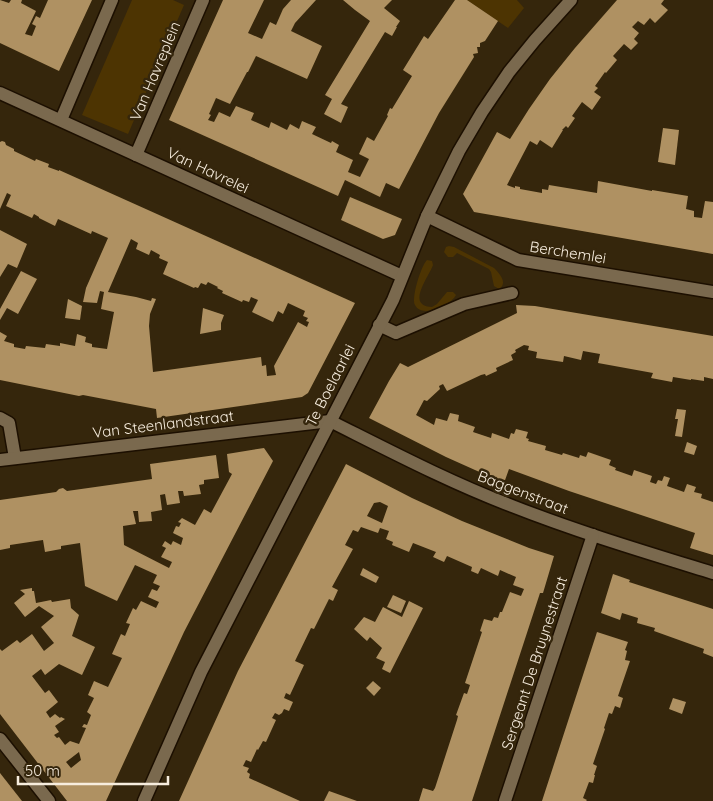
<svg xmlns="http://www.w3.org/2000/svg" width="713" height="801" font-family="Quicksand,sans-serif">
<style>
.green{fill:#4d3402}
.building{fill:#af9162;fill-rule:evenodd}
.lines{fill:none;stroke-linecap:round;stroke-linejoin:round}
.minor-casing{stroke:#1c0f00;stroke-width:15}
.minor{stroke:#7a694e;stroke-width:12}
.labels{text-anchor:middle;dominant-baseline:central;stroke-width:5;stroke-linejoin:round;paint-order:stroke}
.street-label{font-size:15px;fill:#f7edde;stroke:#35260c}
</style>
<rect width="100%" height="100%" fill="#35260c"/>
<g class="green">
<polygon points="132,0 173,0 184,5 128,134 82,115"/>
<polygon points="467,0 517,0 524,8 508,28"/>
<path d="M449,246L454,247L494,268C500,274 508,283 499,289L494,286L491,272L489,269L457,253L453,257H448L444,252L446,247Z"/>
<path d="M427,260L432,261L433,265C430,275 405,306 432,307L437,304L447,292H453L456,295C451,305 422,319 415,305C411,298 421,266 427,260Z"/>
</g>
<g class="building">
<polygon points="0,0 9,3 11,0 22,0 21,3 36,11 25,34 32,36 36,26 32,24 36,16 40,18 48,0 92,0 59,71 0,43"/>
<polygon points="223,0 264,0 248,33 262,39 270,22 276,25 283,9 291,0 316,0 295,23 291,31 322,46 307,79 256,56 248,72 247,72 230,104 216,98 209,114 211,115 208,120 214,122 219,112 230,117 236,106 254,113 251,120 269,128 271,122 287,130 290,124 299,129 302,121 316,127 312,134 331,143 332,141 339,145 336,152 353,160 348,172 360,177 369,159 359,154 367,137 374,141 388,116 387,115 390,108 392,109 412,76 403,70 424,36 428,39 455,0 467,0 498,21 485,41 480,43 480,47 477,47 478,53 473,54 474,57 439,113 399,189 386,183 380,197 345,180 338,196 169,120"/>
<polygon points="343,0 392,0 384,8 400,21 396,27 397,27 392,36 385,32 341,104 348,107 341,123 324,114 332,99 325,95 370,21 355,10"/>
<polygon points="617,0 664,0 661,4 668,10 655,23 650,18 644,25 638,21 632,27 639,33 634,39 638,43 631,50 624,44 613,56 617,60 606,73 605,72 595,86 598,88 594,92 601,97 592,110 582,102 572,116 575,118 568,128 566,126 562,130 563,130 552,148 540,140 537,145 530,141 507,185 515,188 515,186 520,187 520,189 542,193 542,189 548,190 549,185 597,193 598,181 652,191 652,190 688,196 686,209 694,211 694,217 702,218 705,201 713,202 713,254 474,212 463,194 497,132 510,139 529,109 550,79 575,48"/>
<polygon points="663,128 679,130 675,165 658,162"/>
<path d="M2,141L5,142L6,145L14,149V151L35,161L36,159L49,164L48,167L59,171V170L355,303L308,393L302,397L157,418L156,409L83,395L79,396L0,380V332L7,336L4,341L14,344V347L25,349L26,346L45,348L46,344L60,346V343L75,346L77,334L86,337L85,342L92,344V347L107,349L114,312L101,309L104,292L100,291L97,303L83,302L86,288L108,238L92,231L91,234L58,219L55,226L39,218V217L34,214L32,218L6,206L11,195L7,193L0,209V142ZM131,239L138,243L136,249L149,255L151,250L160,255L159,258L168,262L163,274L194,288L195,287L198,288L201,283L206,285L208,282L218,287L217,288L223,291L222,293L242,302L243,300L249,302L251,297L258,300L252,312L273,322L278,311L283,314L288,303L305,311L303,316L308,318L306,321L309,322L307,327L298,322L274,366L276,375L267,376L266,365L262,366L261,357L153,372L149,326L150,314L156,299L152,298L151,301L136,297L108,292Z"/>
<polygon points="350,197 402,219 395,235 383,239 341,220"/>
<polygon points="0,230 27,244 17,268 8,264 0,277"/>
<polygon points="21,271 37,279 18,314 7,308 0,320 0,309"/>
<polygon points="68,299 82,306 80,320 65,318"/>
<polygon points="516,305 535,306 713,336 713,379 704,377 704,381 691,379 691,380 673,377 672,382 651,378 653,373 598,363 600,354 583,351 581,360 564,356 563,362 536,358 537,352 528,350 529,346 524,345 515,350 516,352 511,355 513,360 496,368 497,371 486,376 485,374 481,375 447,391 443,384 439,386 440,389 427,401 424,400 416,415 434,425 436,418 447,421 450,413 459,415 458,421 475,427 473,432 491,438 492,433 509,439 511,433 514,434 516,429 528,432 526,438 529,439 528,441 546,446 545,450 562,455 563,453 579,458 580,455 586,457 588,452 611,460 609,465 616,468 615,470 632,476 634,470 652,476 650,482 656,484 658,480 662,481 664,476 670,478 667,486 684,492 687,484 696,487 694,492 702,494 701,498 713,502 713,555 690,548 695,533 569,491 509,469 504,483 446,457 369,418 389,381 400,363 408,367 517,313"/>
<polygon points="203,308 224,315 221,323 221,330 200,334"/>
<polygon points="677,409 686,410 682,437 675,436 678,419 675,419"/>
<polygon points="687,442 697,446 694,455 684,452"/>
<path d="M264,448L273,461L184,632L106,801H67L0,714V649L2,651L17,640L20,643L32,634L44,651L54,643L41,627L54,616L39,606L25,617L14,603L25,594L20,590L32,588V591H34L36,603L51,600L52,602L70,599L71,608L79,615L72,636L95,647L82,675L59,664L45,675L41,669L32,676L45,693L49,690L58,702L46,712L50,718L55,714L60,718L61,717L65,719L55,726L59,732L54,735L57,738L59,737L65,745L70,741L79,744L86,728L82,727L84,724L87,725L91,715L87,712L94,698L88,695L94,681L108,687L122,658L112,654L121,634L125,636L130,624L126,623L133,608L136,610L141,601L156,608L159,602L148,597L152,589L157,591L160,586L153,583L157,575L135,565L117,601L85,586L80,543L61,546V549L45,552L43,540L10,545V548L0,550V500L56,492L59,489L63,488L67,491L152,479L150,464L216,455L219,478L204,480V484L199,485L201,494L184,496L183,491H178L180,503L167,505L165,494L160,495L162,510L151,512L152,521L139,522L138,511H133L136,524L123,526L124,545L169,568L172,562L161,557L166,548L162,546L165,541L171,545L173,541L181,545L183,538L173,533L176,526L179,527L181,523L178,522L182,518L195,525L204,509L211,513L232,474L229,472L227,454ZM79,752L81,760L71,768L66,762Z"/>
<path d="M346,464L412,498L462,521L529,548L554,556L543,593H540L472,801H419L423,788L433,791L435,788L457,720L458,716L456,715L464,693L467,694L470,685L465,683L482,632L480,631L484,619L492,621L494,617L498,618L500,612H502L510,592L521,596L524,589L513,585L516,577L500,570L498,576L481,568L478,574L471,571L472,567L447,556L444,562L433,557L436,552L413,543L409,552L392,545L393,542L386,539L389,531L380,528L378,533L361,527L358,532L353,530L345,545L353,549L332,587L338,590L333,601L329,599L314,629L311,628L295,661L304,665L290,695L286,693L284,698L293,702L289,711L284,709L282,713L279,715L275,713L272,718L276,720L266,742L263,741L258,750L257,749L251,762L246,760L243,766L249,768L247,772L250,774L249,778L300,801H179L238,671ZM380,502L388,506L382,523L367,516L374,503Z"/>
<polygon points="363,568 379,577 376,583 360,575"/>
<polygon points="613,574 630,580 629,582 713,609 713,657 703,653 704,649 654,631 655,628 637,623 638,618 622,613 620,620 601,613"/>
<polygon points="393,595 406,601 401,613 387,607"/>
<polygon points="409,601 423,608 390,673 382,669 385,662 376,658 382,648 370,637 367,641 354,629 364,617 375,622 383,607 402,617"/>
<polygon points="597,632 628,642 625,650 627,651 625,660 630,661 618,696 623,698 620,708 615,706 612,714 609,713 604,728 605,729 593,764 597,766 594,775 595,775 593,783 589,782 583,798 587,800 586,801 542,801"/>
<polygon points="373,681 381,688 374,696 366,688"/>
<polygon points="673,698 686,702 682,714 669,709"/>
<polygon points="0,773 22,801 0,801"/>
<polygon points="329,791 357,801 324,801"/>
</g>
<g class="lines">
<g class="minor-casing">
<g id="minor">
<polyline points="0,93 402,276"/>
<polyline points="61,120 112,0"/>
<polyline points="136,155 203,0"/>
<polyline points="427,216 518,260 713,292"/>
<polyline points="379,325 396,333 464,304 512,293"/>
<polyline points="0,418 9,423 15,458"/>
<path d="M330,421C390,451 449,482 512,506C578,532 645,552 713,573"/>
<polyline points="0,460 330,421"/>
<polyline points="0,739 49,801"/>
<polyline points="144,801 201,672 393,300 427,216 459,151 482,112 509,72 535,40 571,0"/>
<polyline points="505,801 593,535"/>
</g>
</g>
<use href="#minor" class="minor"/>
</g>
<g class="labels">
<g class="street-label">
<text transform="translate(155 71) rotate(-67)">Van Havreplein</text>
<text transform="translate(208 170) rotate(25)">Van Havrelei</text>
<text transform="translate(568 252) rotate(9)">Berchemlei</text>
<text transform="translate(330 385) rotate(-63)">Te Boelaarlei</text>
<text transform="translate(163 424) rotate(-7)">Van Steenlandstraat</text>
<text transform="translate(523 492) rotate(21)">Baggenstraat</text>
<text transform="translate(534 663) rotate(-72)">Sergeant De Bruynestraat</text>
</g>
</g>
<path d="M18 776v8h150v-8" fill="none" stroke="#f7edde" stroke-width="2.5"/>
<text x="25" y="776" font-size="15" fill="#f7edde" stroke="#35260c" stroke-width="4" paint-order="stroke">50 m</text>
</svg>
